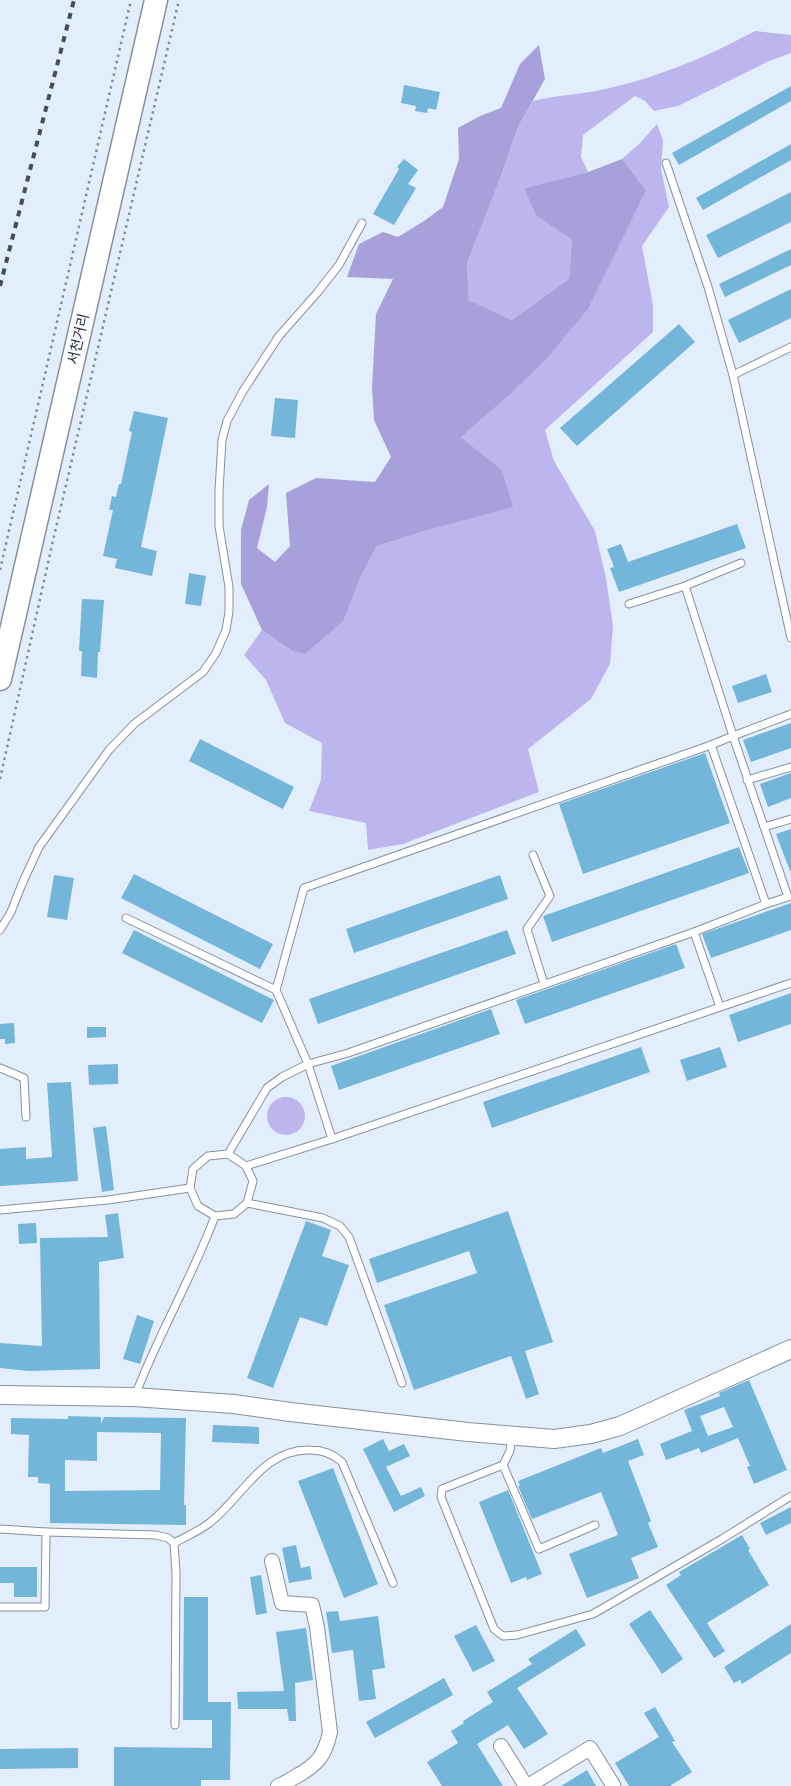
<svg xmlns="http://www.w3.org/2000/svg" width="791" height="1786" font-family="'Space Grotesk','Noto Sans KR',sans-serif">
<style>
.green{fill:#bdb6ee}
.forest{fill:#a8a0db}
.building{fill:#74b6da;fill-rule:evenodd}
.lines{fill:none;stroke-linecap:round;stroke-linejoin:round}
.service-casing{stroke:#86919d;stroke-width:9}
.minor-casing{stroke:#86919d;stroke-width:16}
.tertiary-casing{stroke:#86919d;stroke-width:20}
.primary-casing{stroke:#86919d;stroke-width:25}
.path{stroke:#858e97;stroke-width:2.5;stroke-dasharray:2.5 4;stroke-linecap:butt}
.service{stroke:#fff;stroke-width:7}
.minor{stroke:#fff;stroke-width:14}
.tertiary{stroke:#fff;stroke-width:18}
.primary{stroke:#fff;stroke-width:22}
.rail{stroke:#464c53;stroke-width:4;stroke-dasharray:6 6;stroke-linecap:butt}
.labels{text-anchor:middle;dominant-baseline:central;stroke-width:5;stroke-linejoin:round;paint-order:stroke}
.street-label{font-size:14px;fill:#282d32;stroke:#f8fafd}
</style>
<rect width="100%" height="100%" fill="#e2eefb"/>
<g class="green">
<path d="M755,31L791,35V53L767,62L678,106L654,111L645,101L635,96L583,135L581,157L588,172L524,188L537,215L572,240L569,279L512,320L469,300L467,263L498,184L518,127L533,101C555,95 578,95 601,90C654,79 707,57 755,31Z"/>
<polygon points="657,124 663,140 661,169 669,207 642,246 653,305 653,332 545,430 554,461 595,531 606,578 613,626 610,664 591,699 528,749 539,792 403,844 368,850 366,823 309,811 321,780 322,743 285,723 266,680 244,655 262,630 291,650 359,580 377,546 431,529 502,470 461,437 506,398 646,190 622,159 639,144"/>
<circle cx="286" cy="1116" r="19"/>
</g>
<polygon class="forest" points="539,45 545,79 518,127 498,184 467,263 469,300 512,320 569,279 572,240 536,215 524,188 588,172 622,159 646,190 588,309 548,357 506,398 461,437 502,470 513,507 431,529 377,546 359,580 343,621 305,654 291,650 262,630 241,584 241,530 249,500 269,484 267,507 257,548 275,562 290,546 286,493 316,478 375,482 391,457 374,420 372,387 376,314 393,279 347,277 359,244 383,232 398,237 424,221 443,207 459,159 458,128 480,116 501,108 520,64"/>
<g class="building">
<polygon points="404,85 440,92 436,110 428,108 427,113 415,111 416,106 401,103"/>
<polygon points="791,86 791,101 679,165 672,153"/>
<polygon points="791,144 791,160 703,210 696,198"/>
<polygon points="404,159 418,170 408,184 416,188 394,225 373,214 399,169 397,167"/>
<polygon points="791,192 791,222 718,258 706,235"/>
<polygon points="791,249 791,265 725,297 719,284"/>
<polygon points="791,289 791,318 739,343 728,320"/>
<polygon points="679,324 695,342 577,446 560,428"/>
<polygon points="275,398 298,400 295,438 271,436"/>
<polygon points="134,411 168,418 141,547 157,551 152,576 115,568 117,559 103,556 113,510 109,510 112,496 116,497 119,484 121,484 132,432 129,431"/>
<polygon points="737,524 746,548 619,592 610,568 614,567 607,549 621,544 628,562"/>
<polygon points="189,573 206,576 201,606 185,604"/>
<polygon points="82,599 104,600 100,652 98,652 97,678 81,676 82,651 79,651"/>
<polygon points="766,674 772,692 738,703 732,686"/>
<polygon points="791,723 791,748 751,762 743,740"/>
<polygon points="200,739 294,787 283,809 189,761"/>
<polygon points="705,753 730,823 583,874 559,804"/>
<polygon points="791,773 791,798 768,807 760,784"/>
<polygon points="791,829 791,871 790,871 776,834"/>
<polygon points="739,847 749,873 552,942 543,916"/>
<polygon points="134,874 273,944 260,969 121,898"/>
<polygon points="54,875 74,878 67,920 47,917"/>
<polygon points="500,875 508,899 354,953 346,929"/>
<polygon points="791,903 791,930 711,958 702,934"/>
<polygon points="134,930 274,1000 262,1023 122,953"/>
<polygon points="507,930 516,954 318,1024 309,999"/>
<polygon points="676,944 685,968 525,1024 516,1000"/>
<polygon points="791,993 791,1024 738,1042 729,1015"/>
<polygon points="491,1009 500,1034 339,1090 331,1066"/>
<polygon points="14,1023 15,1043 5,1044 5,1039 0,1039 0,1024"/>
<polygon points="87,1027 106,1027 106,1037 87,1038"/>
<polygon points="641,1047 650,1072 492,1128 483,1102"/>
<polygon points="720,1047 727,1067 687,1081 680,1060"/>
<polygon points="118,1064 118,1084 89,1085 88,1065"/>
<polygon points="71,1082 78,1181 0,1186 0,1149 26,1147 26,1159 52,1157 47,1083"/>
<polygon points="106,1126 114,1190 102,1192 93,1128"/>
<polygon points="508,1211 553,1342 525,1351 539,1394 526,1399 511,1356 414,1390 384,1305 477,1273 469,1251 377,1283 369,1259"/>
<polygon points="118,1213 124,1258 99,1262 100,1369 28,1371 0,1368 0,1343 42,1346 40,1238 108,1237 105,1215"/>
<polygon points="306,1221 331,1230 322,1256 349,1265 327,1326 300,1317 273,1388 247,1378"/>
<polygon points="36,1223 37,1243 19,1244 18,1224"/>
<polygon points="137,1315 154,1321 140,1364 123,1359"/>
<path d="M749,1380L787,1470L754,1484L747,1467L750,1466L738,1438L701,1453L699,1448L666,1460L660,1444L692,1431L684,1410L720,1396L719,1393ZM724,1407L733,1427L708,1436L700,1416Z"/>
<path d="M68,1416L101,1417V1424L104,1417L186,1418L184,1505H186V1525L50,1523V1484L38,1483V1477H28L29,1435L11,1434V1418L68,1419ZM97,1432L161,1433L160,1490L65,1491V1460L97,1461Z"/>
<polygon points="213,1425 259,1427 259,1444 212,1442"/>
<polygon points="383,1439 389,1451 404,1444 410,1456 386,1467 401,1496 421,1487 425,1496 394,1512 363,1449"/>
<polygon points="638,1439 644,1455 628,1461 651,1521 648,1523 658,1547 631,1558 639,1578 587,1598 569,1554 618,1535 601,1492 532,1519 518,1486 520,1486 518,1481 601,1448 603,1453"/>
<polygon points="333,1468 378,1584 344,1598 298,1481"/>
<polygon points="508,1490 542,1574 527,1580 526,1577 511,1583 479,1502"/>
<polygon points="791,1507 791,1523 766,1535 760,1523"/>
<polygon points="742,1535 750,1549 748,1550 769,1585 707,1623 725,1651 714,1658 666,1585 681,1575 679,1572"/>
<polygon points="296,1545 301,1568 310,1566 312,1579 289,1583 282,1548"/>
<polygon points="0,1567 37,1567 37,1597 14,1597 14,1583 0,1583"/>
<polygon points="261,1575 267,1613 256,1615 250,1577"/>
<polygon points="184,1597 208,1597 208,1702 231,1702 230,1780 201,1780 201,1786 114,1786 114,1747 212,1748 212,1720 183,1720"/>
<polygon points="650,1610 683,1659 662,1674 629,1624"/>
<polygon points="338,1611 340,1621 378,1616 385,1668 372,1670 376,1699 359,1701 353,1650 332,1653 326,1612"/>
<polygon points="791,1624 791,1653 742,1684 740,1680 734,1683 724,1667"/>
<polygon points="476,1625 495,1661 473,1672 454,1636"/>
<polygon points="306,1628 313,1680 295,1683 296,1721 289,1721 287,1709 238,1709 237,1692 284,1691 276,1632"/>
<polygon points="576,1629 586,1645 517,1688 548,1734 524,1749 508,1725 477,1744 503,1786 442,1786 427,1762 458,1743 451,1731 464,1723 463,1721 493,1702 487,1692 532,1664 528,1659"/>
<polygon points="444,1678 453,1695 375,1738 366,1722"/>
<polygon points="655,1707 675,1741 672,1742 692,1772 670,1786 629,1786 615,1763 659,1737 644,1713"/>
<polygon points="78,1748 78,1768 0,1769 0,1749"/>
<polygon points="587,1770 596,1786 561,1786"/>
</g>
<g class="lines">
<g class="service-casing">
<g id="service">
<polyline points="666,163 708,287 733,375 791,638"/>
<polyline points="733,375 791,347"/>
<polyline points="629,604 685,586 741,563"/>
<polyline points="711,745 766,904 788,897 733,736 791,714"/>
<polyline points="747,780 791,767"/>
<polyline points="764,827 791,819"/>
<polyline points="533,855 550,896 527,929 544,984"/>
<polyline points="126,918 276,990"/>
<polyline points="0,930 11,912 22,884 39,847 109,750 134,724 203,672 216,653 226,630 229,612 229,587 219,526 219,491 222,440 227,421 243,391 279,336 317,293 339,265 362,223"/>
<polyline points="694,932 720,1007"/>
<polyline points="0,1068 24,1078 26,1117"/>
<polyline points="332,1139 308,1064 348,1053 694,932 766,904"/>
<polyline points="228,1154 267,1088 282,1077 308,1064 276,990 304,888 711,745 733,736 685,586"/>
<polygon points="228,1154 246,1166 253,1181 247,1203 234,1214 215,1216 198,1206 190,1188 193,1169 208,1156"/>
<polyline points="246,1166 332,1139 791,983"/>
<polyline points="247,1203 323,1218 340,1226 349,1237 402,1383"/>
<polyline points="0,1210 108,1200 190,1188"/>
<path d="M135,1396C158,1335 192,1278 215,1216"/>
<polyline points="512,1436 510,1451 503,1465 442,1489 441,1497 494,1629 503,1636 517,1635 593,1614 722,1539 791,1496"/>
<polyline points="503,1465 539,1549 595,1525"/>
<polyline points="0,1529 46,1532 45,1607 0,1607"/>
<polyline points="46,1532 156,1535 168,1538 174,1543 176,1573 175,1725"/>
<path d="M174,1543C185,1537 197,1532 208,1524C242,1499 262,1448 311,1450C323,1450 333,1454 342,1462L393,1583"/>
</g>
</g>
<g class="minor-casing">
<g id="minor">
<path d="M272,1561L282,1603L312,1605L317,1627L330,1732C325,1756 317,1765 295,1777C290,1780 284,1784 278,1786"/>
<polyline points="501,1746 526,1786"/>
<polyline points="528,1786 590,1748 613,1785 612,1786"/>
</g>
</g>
<g class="tertiary-casing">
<polyline id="tertiary" points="0,1395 134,1397 234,1404 290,1412 468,1432 554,1439 591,1434 620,1426 791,1349"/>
</g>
<g class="primary-casing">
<polyline id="primary" points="0,679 156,0"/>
</g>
<g class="path">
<polyline points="0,570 131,0"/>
<polyline points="0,779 52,545 179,0"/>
</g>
<use href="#service" class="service"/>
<use href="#minor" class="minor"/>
<use href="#tertiary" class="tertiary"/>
<use href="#primary" class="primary"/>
<polyline class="rail" points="0,286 74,0"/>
</g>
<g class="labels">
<g class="street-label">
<text transform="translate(78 339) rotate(-77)">서천거리</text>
</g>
</g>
</svg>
